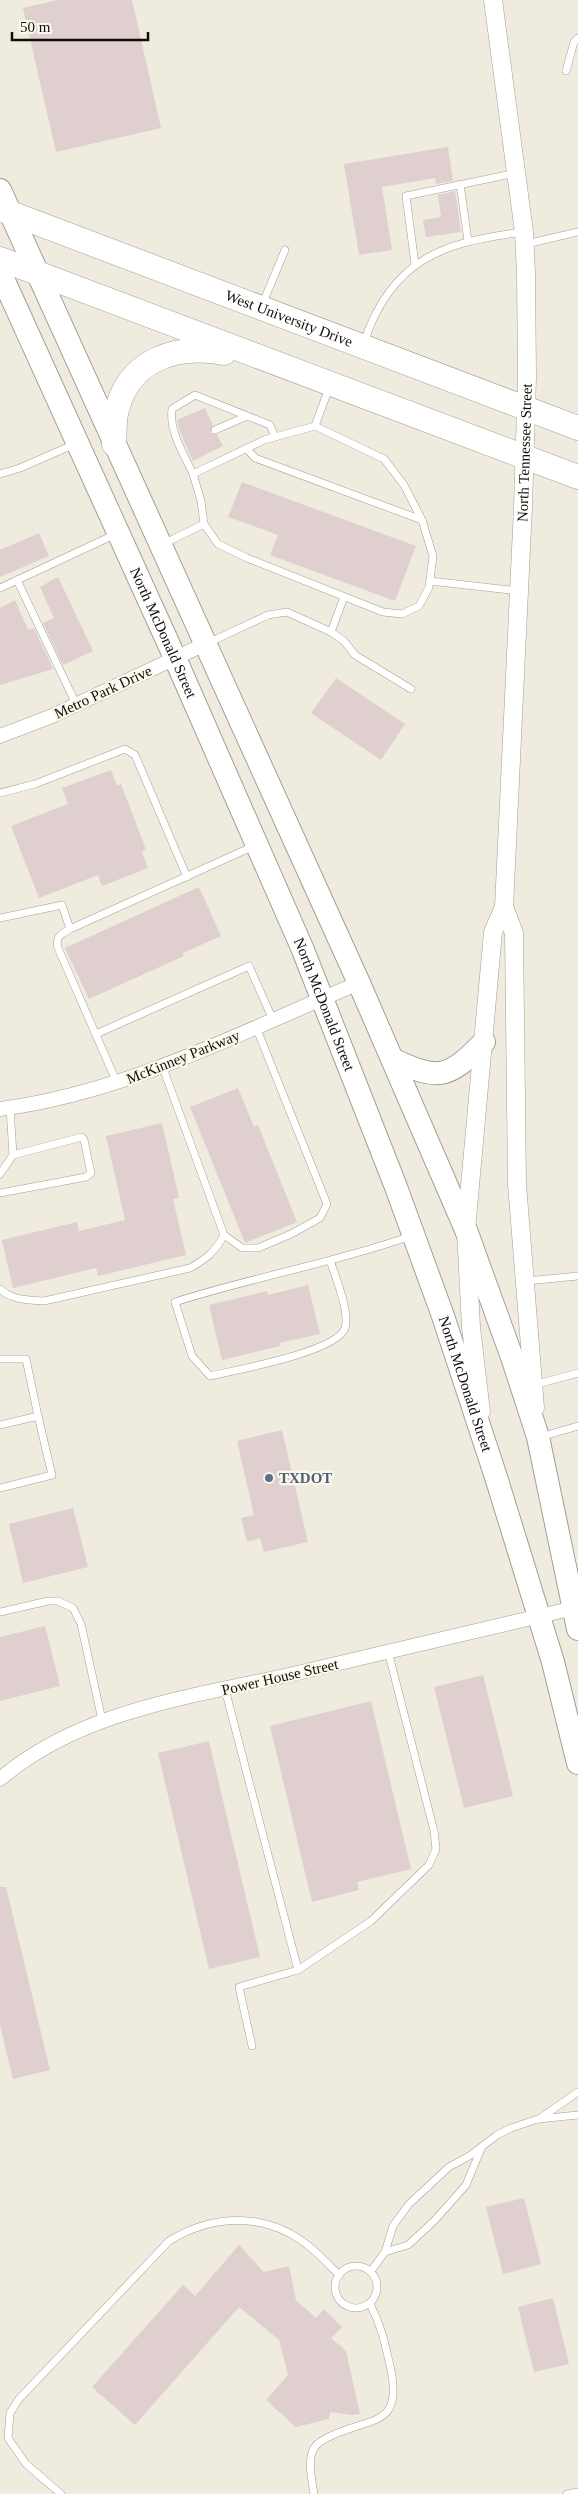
<svg xmlns="http://www.w3.org/2000/svg" width="578" height="2494" font-family="'Times New Roman',serif">
<style>
.building{fill:#dfd0cf}
.lines{fill:none;stroke-linecap:round;stroke-linejoin:round}
.service-casing{stroke:#a39f94;stroke-width:8}
.minor-casing{stroke:#a39f94;stroke-width:15}
.tertiary-casing{stroke:#a39f94;stroke-width:19}
.primary-casing{stroke:#a39f94;stroke-width:24}
.trunk-casing{stroke:#a39f94;stroke-width:25}
.service{stroke:#fff;stroke-width:7}
.minor{stroke:#fff;stroke-width:14}
.tertiary{stroke:#fff;stroke-width:18}
.primary{stroke:#fff;stroke-width:22}
.trunk{stroke:#fff;stroke-width:24}
.service-dot{fill:#5c6f8a;stroke:#fcf8ec;stroke-width:2}
.labels{text-anchor:middle;dominant-baseline:central;stroke-width:4.5;stroke-linejoin:round;paint-order:stroke}
.street-label{font-size:15px;fill:#100e0a;stroke:#fcf8ec}
.service-label{font-size:15px;font-weight:bold;fill:#4e5e75;stroke:#fcf8ec;text-anchor:start}
</style>
<rect width="100%" height="100%" fill="#efebde"/>
<g class="building">
<polygon points="58,0 132,0 161,128 56,152 23,8"/>
<polygon points="448,147 453,181 436,184 435,178 382,187 392,250 359,255 344,164"/>
<polygon points="455,191 461,232 426,237 423,220 441,217 438,195"/>
<polygon points="205,408 213,425 210,433 217,435 223,446 193,461 180,432 177,420"/>
<polygon points="242,482 416,546 395,601 270,555 278,535 228,517"/>
<polygon points="39,533 49,556 0,577 0,550"/>
<polygon points="58,577 93,651 63,665 43,623 54,618 40,587"/>
<polygon points="15,600 28,630 34,628 53,669 0,685 0,608"/>
<polygon points="336,678 405,724 381,760 311,713"/>
<polygon points="111,770 117,786 121,784 146,850 142,852 148,868 102,886 98,875 39,898 11,826 68,804 62,788"/>
<polygon points="199,887 221,936 183,953 184,956 89,999 65,948"/>
<polygon points="238,1088 254,1127 258,1125 297,1222 245,1243 190,1107"/>
<polygon points="162,1123 179,1198 173,1199 186,1255 98,1276 96,1268 13,1288 2,1240 77,1222 79,1231 125,1220 106,1136"/>
<polygon points="308,1285 320,1334 279,1343 280,1346 222,1360 209,1305 267,1291 268,1295"/>
<polygon points="282,1430 308,1542 264,1552 260,1538 247,1542 241,1518 254,1515 237,1441"/>
<polygon points="73,1508 88,1567 23,1583 9,1524"/>
<polygon points="45,1626 60,1686 0,1701 0,1637"/>
<polygon points="483,1675 513,1796 464,1808 434,1687"/>
<polygon points="371,1701 411,1869 357,1882 359,1890 312,1902 270,1726"/>
<polygon points="209,1741 260,1957 209,1969 158,1753"/>
<polygon points="0,1887 6,1887 50,2070 13,2079 0,2025"/>
<polygon points="524,2198 541,2264 503,2274 486,2207"/>
<polygon points="239,2245 264,2272 289,2266 296,2300 316,2318 324,2309 342,2327 331,2338 346,2351 360,2414 352,2415 330,2412 329,2419 296,2427 266,2400 288,2375 279,2340 239,2307 135,2425 92,2387 183,2285 195,2296"/>
<polygon points="553,2298 569,2364 534,2372 518,2307"/>
</g>
<g class="lines">
<g class="service-casing">
<g id="service">
<polyline points="566,71 574,42 578,38"/>
<polyline points="460,184 468,241"/>
<polyline points="526,244 578,232"/>
<polyline points="415,264 406,196 516,173"/>
<polyline points="262,305 285,250"/>
<path d="M364,342C392,259 443,242 524,232"/>
<polyline points="315,426 384,459 404,485 422,520 433,556 429,587 419,606 402,614 383,612 247,558 218,544 204,524 201,501 193,474 264,440 315,426 329,388"/>
<polyline points="215,430 247,416"/>
<polyline points="247,449 255,458 422,520"/>
<polyline points="0,474 20,468 75,444"/>
<path d="M193,474C184,454 169,432 172,409L195,395L270,425L275,437"/>
<polyline points="163,544 204,524"/>
<polyline points="17,580 76,704"/>
<polyline points="430,581 519,591"/>
<polyline points="0,588 116,534"/>
<polyline points="331,632 344,597"/>
<polyline points="208,643 268,615 287,612 331,632 344,641 355,655 411,689"/>
<polyline points="0,793 35,784 125,749 135,755 187,877"/>
<polyline points="0,918 62,905 70,929 254,846"/>
<path d="M70,929C61,934 55,937 58,948L117,1083"/>
<polyline points="96,1034 249,966 273,1020"/>
<polyline points="0,1174 13,1155 10,1108"/>
<polyline points="0,1193 86,1177 91,1173 84,1140 82,1137 13,1155"/>
<polyline points="224,1235 242,1248 258,1248 291,1234 320,1218 327,1204 256,1027"/>
<path d="M330,1260C335,1276 350,1312 345,1328C337,1352 236,1370 210,1376L192,1356L175,1302C253,1277 334,1263 411,1236"/>
<polyline points="526,1281 578,1276"/>
<path d="M0,1289C11,1300 29,1300 44,1301L190,1268C206,1259 215,1252 224,1235L163,1068"/>
<polyline points="0,1359 26,1359 38,1416"/>
<polyline points="534,1385 578,1373"/>
<polyline points="0,1425 38,1416 52,1475 0,1488"/>
<polyline points="540,1437 578,1426"/>
<polyline points="0,1612 48,1601 58,1601 73,1608 81,1624 102,1720"/>
<polyline points="225,1689 298,1970"/>
<polyline points="252,2046 239,1987 298,1970 371,1921 429,1865 436,1849 434,1831 388,1651"/>
<polyline points="539,2119 578,2092"/>
<polyline points="385,2252 408,2245 434,2221 466,2185 481,2149"/>
<circle cx="356" cy="2287" r="21"/>
<polyline points="371,2271 385,2252 393,2226 409,2204 449,2167 471,2155 497,2135 511,2128 538,2119 578,2115"/>
<path d="M61,2494L26,2464L8,2438L10,2413L19,2399L169,2241C214,2213 269,2212 311,2248C321,2256 330,2266 339,2275"/>
<path d="M314,2494C312,2480 307,2461 314,2448C318,2442 326,2438 333,2435C373,2417 402,2426 391,2370C385,2344 382,2327 370,2304"/>
<polyline points="567,2494 578,2492"/>
</g>
</g>
<g class="minor-casing">
<g id="minor">
<polyline points="0,736 52,716 205,644"/>
<path d="M0,1109C128,1092 241,1032 359,983"/>
<path d="M0,1779C81,1710 192,1697 293,1674C387,1652 480,1630 574,1608"/>
</g>
</g>
<g class="tertiary-casing">
<g id="tertiary">
<polyline points="504,907 514,933 517,1184 535,1408"/>
<path id="s1" d="M481,1412L471,1327L466,1230L493,932L504,907L523,507L527,377L526,273L524,232L493,0"/>
</g>
</g>
<g class="primary-casing">
<g id="primary">
<polyline points="0,190 359,983 466,1230 513,1360 538,1437 578,1629"/>
<path id="s2" d="M0,272L175,658L303,950L396,1187L443,1316L496,1477L553,1662L578,1763"/>
<path d="M392,1059C439,1081 448,1079 484,1042"/>
</g>
</g>
<g class="trunk-casing">
<g id="trunk">
<path id="s3" d="M0,209L578,428"/>
<polyline points="0,259 578,477"/>
<path d="M114,444C115,435 114,423 116,414C127,360 175,344 224,353"/>
</g>
</g>
<use href="#service" class="service"/>
<use href="#minor" class="minor"/>
<use href="#tertiary" class="tertiary"/>
<use href="#primary" class="primary"/>
<use href="#trunk" class="trunk"/>
</g>
<circle class="service-dot" cx="269" cy="1478" r="5"/>
<g class="labels">
<g class="street-label">
<text stroke="none"><textPath href="#s3" startOffset="309">West University Drive</textPath></text>
<text stroke="none"><textPath href="#s1" startOffset="964">North Tennessee Street</textPath></text>
<text stroke="none"><textPath href="#s2" startOffset="396">North McDonald Street</textPath></text>
<text transform="translate(103 692) rotate(-25)">Metro Park Drive</text>
<text stroke="none"><textPath href="#s2" startOffset="801">North McDonald Street</textPath></text>
<text transform="translate(183 1057) rotate(-22)">McKinney Parkway</text>
<text stroke="none"><textPath href="#s2" startOffset="1206">North McDonald Street</textPath></text>
<text transform="translate(280 1677) rotate(-13)">Power House Street</text>
</g>
<g class="service-label">
<text x="279" y="1478">TXDOT</text>
</g>
</g>
<path d="M12 32v8h136v-8" fill="none" stroke="#100e0a" stroke-width="2.5"/>
<text x="20" y="32" font-size="15" fill="#100e0a" stroke="#fcf8ec" stroke-width="4" paint-order="stroke">50 m</text>
</svg>
